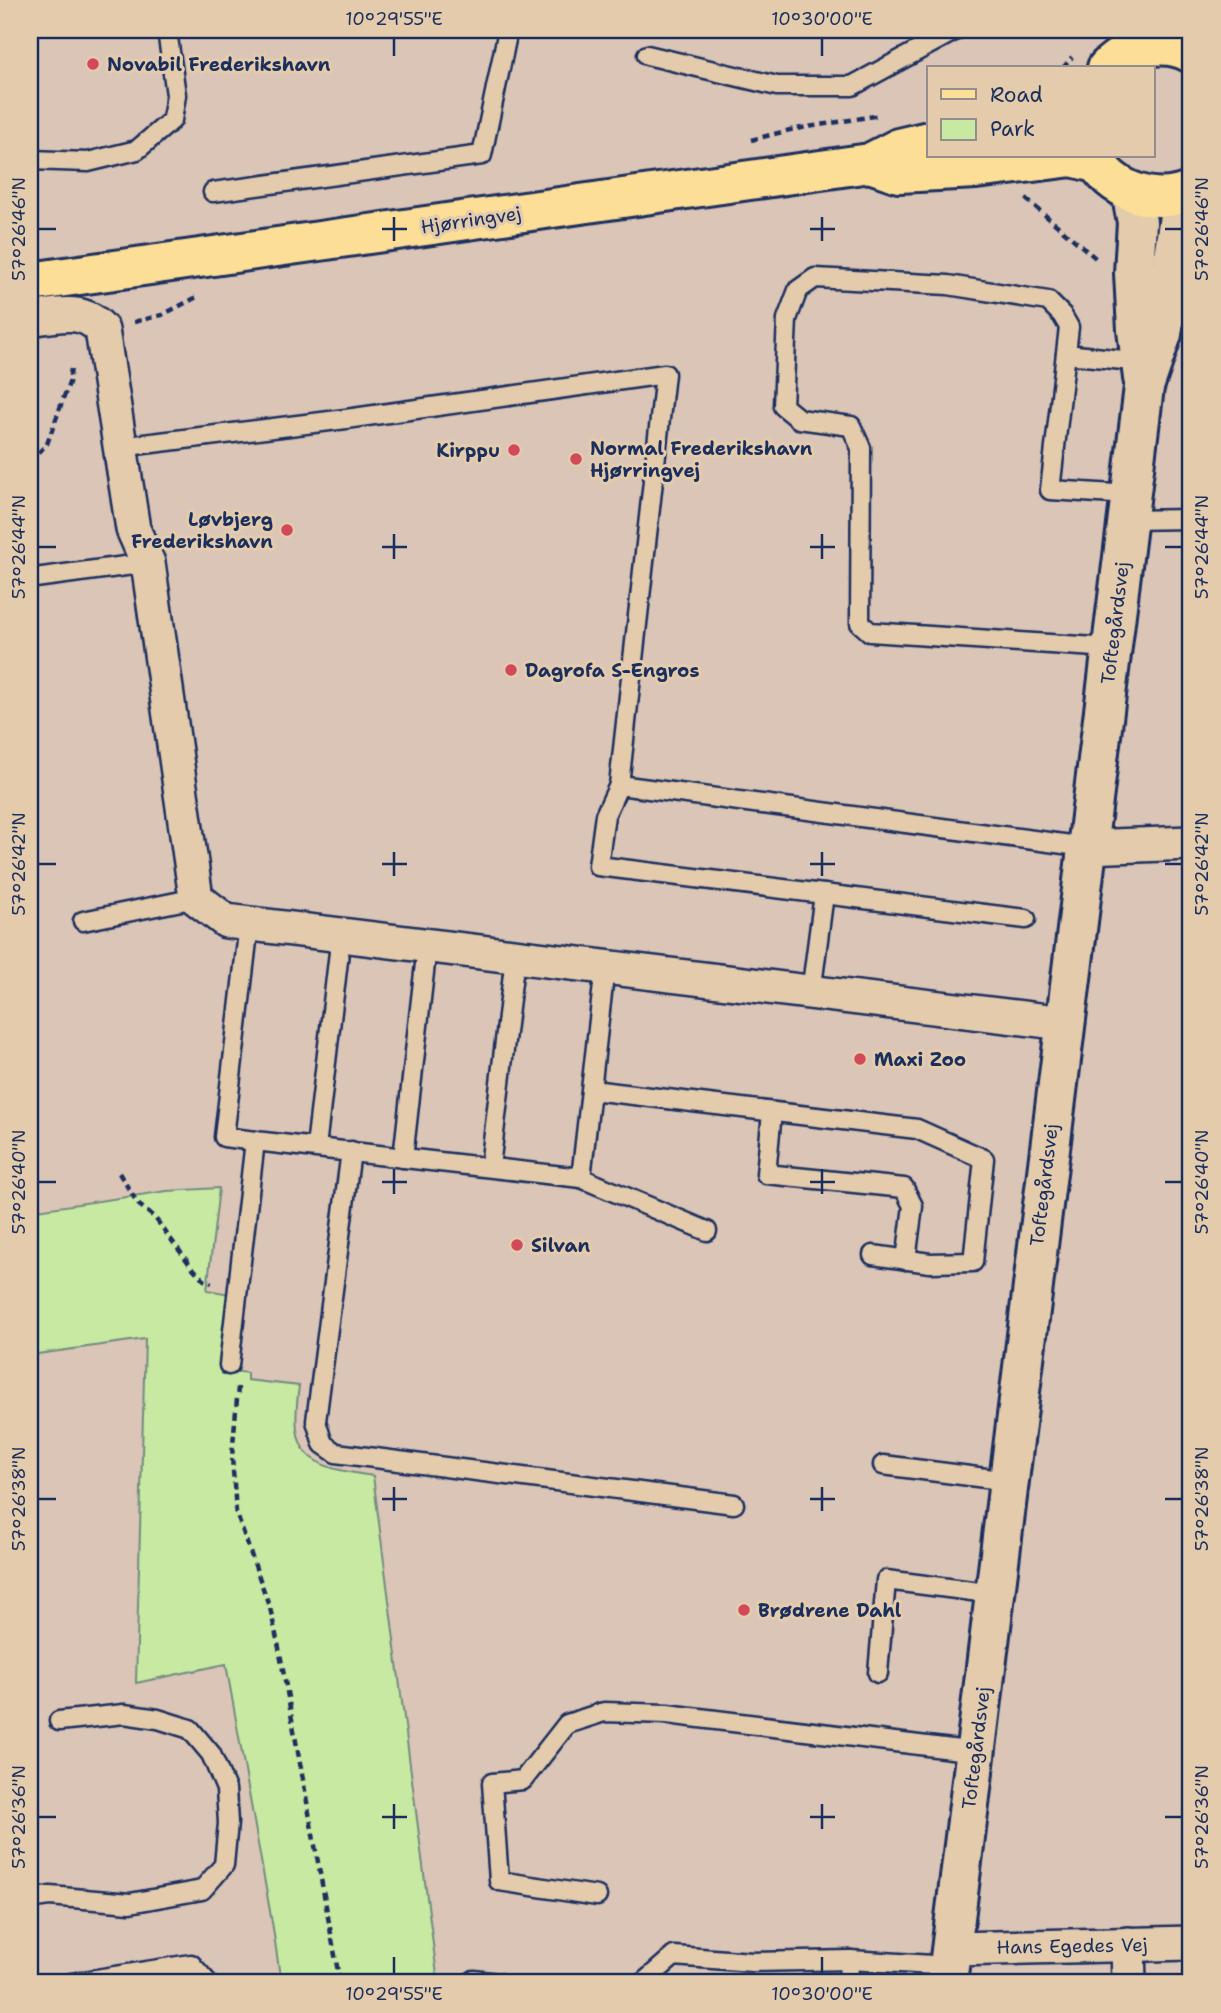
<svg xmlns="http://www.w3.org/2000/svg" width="1221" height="2013" font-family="'Shantell Sans',sans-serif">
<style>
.green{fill:#c8e9a1;stroke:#728c80;stroke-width:2}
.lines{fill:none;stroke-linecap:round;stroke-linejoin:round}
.lane-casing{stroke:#1b2f5e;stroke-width:23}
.street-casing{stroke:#1b2f5e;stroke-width:38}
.secondary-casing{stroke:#1b2f5e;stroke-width:44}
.primary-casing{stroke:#1b2f5e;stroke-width:44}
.path{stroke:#1b2f5e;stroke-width:4.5;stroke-dasharray:7 5;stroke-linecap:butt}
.lane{stroke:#e3cbac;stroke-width:18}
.street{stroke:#e3cbac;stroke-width:33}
.secondary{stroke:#e3cbac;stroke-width:38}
.primary{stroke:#fdde96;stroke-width:38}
.ticks{fill:none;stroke:#1b2f5e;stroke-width:2.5}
.poi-dot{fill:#d1495b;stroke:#e3cbac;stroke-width:2.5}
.labels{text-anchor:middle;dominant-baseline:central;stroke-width:6;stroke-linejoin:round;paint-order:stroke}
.poi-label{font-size:19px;font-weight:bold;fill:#1b2f5e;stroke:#e3cbac;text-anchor:start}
.street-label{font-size:19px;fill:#1b2f5e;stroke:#e3cbac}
.neatline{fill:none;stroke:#1b2f5e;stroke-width:2.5}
.ticks-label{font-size:18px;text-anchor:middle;fill:#1b2f5e}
</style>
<rect width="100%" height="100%" fill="#dac5b6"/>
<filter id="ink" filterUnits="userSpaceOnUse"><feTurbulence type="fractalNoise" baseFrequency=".0143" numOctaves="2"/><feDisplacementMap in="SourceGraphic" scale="14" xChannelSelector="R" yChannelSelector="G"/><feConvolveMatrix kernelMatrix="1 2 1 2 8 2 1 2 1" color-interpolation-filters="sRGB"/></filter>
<g filter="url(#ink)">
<path class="green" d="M219,1188L207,1290L230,1294L221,1369L247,1373V1380L299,1386C289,1457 306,1466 373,1476L438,1983H281L273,1928L226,1664L136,1683L145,1339L30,1355V1211L167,1191Z"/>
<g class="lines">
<g class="lane-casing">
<g id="lane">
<polyline points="647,55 777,86 852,86 956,30"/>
<polyline points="30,160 88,162 137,150 172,120 176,95 167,30"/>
<polyline points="213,192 482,155 508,30"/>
<polyline points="1066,354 1142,362"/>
<polyline points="120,447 346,419 665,374 619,785 605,815 598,866 1026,919"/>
<polyline points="1127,520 1191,519"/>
<polyline points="35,578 148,563"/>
<polyline points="1111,648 870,632 860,623 861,448 851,426 799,419 783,406 787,319 798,290 815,278 948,285 1048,301 1062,315 1069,327 1050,490 1131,495"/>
<polyline points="619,785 1086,847"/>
<polyline points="83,921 196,898"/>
<polyline points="249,924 224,1137 255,1141 581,1178 605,967"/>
<polyline points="811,993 824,894"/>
<polyline points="592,1090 917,1129 984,1159 973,1262 930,1263 873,1255"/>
<polyline points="772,1112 766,1174 904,1188 913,1206 906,1260"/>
<polyline points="316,1147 341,935"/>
<polyline points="351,1151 316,1421 323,1444 336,1453 734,1504"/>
<polyline points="403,1158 427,946"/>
<polyline points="490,1167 515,957"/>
<polyline points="581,1178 707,1231"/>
<polyline points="229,1365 255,1141"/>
<polyline points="883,1465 1009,1481"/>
<polyline points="878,1673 886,1580 995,1594"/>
<polyline points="597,1896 499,1881 492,1783 523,1780 567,1724 604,1712 667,1714 976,1752"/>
<polyline points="30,1899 50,1896 130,1903 202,1890 224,1865 228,1823 226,1789 211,1754 190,1729 158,1719 124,1714 59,1721"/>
<polyline points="474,1980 498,1983"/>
<polyline points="71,1983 191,1964 208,1983"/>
<polyline points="643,1983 674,1956 752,1962 850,1960 949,1966"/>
<polyline points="847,1983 850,1960"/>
</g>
</g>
<g class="street-casing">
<g id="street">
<path d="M30,319C56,315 84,307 102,330L133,529L148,563L196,898L226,921L1064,1023"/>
<polyline points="1086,847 1191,843"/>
<polyline points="1128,1944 1129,1983"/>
<polyline points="953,1949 1191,1943"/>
</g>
</g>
<g class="secondary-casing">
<g id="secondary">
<polyline points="1131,192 1137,222 1134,273 1137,330 1143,378"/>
<polyline points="947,1983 1144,387 1162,334 1182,195"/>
</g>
</g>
<g class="primary-casing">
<g id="primary">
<path d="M1107,68C1127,47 1165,38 1191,53"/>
<path d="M1093,156C1110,191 1156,207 1191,191"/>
<polyline points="870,163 899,173 976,169 1072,157 1096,163"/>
<polyline points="30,282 870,163 899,148 929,141"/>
</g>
</g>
<g class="path">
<polyline points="1063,68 1072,57"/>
<polyline points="751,140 790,130 880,115"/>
<polyline points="1026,199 1099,261"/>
<polyline points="134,322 162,315 197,297"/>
<polyline points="30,461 47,444 69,383 71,368"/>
<polyline points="119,1173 138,1204 155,1218 191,1266 204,1280 212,1283"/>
<polyline points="238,1387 232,1456 236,1512 270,1608 279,1648 340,1983"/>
</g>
<use href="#lane" class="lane"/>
<use href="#street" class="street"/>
<use href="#secondary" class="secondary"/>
<use href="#primary" class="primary"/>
</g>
</g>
<path class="ticks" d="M394,38V56M822,38V56M394,217V241M822,217V241M38,229H56M382,229H407M810,229H835M1165,229H1182M394,534V559M822,534V559M38,547H56M382,547H407M810,547H835M1165,547H1182M394,852V876M822,852V876M38,864H56M382,864H407M810,864H835M1165,864H1182M394,1169V1194M822,1169V1194M38,1182H56M382,1182H407M810,1182H835M1165,1182H1182M394,1487V1511M822,1487V1511M38,1499H56M382,1499H407M810,1499H835M1165,1499H1182M394,1804V1829M822,1804V1829M38,1817H56M382,1817H407M810,1817H835M1165,1817H1182M394,1957V1974M822,1957V1974"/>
<g class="poi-dot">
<circle cx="93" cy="64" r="7"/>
<circle cx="514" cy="450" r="7"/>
<circle cx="576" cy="459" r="7"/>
<circle cx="287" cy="530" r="7"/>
<circle cx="511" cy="670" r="7"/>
<circle cx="860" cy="1059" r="7"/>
<circle cx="517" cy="1245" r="7"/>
<circle cx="744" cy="1610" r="7"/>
</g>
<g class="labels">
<g class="poi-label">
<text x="107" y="64">Novabil Frederikshavn</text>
<text x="590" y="448">Normal Frederikshavn<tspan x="590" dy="22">Hjørringvej</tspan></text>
<text x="500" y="450" text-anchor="end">Kirppu</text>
<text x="273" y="519" text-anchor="end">Løvbjerg<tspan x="273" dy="22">Frederikshavn</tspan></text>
<text x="525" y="670">Dagrofa S-Engros</text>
<text x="874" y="1059">Maxi Zoo</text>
<text x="531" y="1245">Silvan</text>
<text x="758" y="1610">Brødrene Dahl</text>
</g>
<g class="street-label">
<text transform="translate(471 220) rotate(-8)">Hjørringvej</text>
<text transform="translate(1115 623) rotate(-83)">Toftegårdsvej</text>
<text transform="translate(1044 1185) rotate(-83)">Toftegårdsvej</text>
<text transform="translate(976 1748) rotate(-83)">Toftegårdsvej</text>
<text transform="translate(1072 1946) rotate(-1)">Hans Egedes Vej</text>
</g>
</g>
<rect width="1221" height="2013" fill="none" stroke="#e3cbac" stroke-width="77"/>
<rect x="927" y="66" width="228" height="91" fill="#e3cbac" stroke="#938d8d" stroke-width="2"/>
<rect x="941" y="89" width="35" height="10" fill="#fdde96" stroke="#938d8d" stroke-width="2"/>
<text x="990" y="102" font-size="21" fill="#1b2f5e">Road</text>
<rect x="941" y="119" width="35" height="21" fill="#c8e9a1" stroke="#938d8d" stroke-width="2"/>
<text x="990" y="136" font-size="21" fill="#1b2f5e">Park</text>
<rect x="38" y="38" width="1144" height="1936" class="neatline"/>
<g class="ticks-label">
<text x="394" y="25">10°29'55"E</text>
<text x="822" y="25">10°30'00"E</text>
<text transform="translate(19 229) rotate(-90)" y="6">57°26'46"N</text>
<text transform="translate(1202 229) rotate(-90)" y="6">57°26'46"N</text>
<text transform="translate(19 547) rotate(-90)" y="6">57°26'44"N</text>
<text transform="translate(1202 547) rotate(-90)" y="6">57°26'44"N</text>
<text transform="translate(19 864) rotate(-90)" y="6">57°26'42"N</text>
<text transform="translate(1202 864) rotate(-90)" y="6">57°26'42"N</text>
<text transform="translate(19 1182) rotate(-90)" y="6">57°26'40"N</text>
<text transform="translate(1202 1182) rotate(-90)" y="6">57°26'40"N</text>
<text transform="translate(19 1499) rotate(-90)" y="6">57°26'38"N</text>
<text transform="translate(1202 1499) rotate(-90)" y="6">57°26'38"N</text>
<text transform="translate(19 1817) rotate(-90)" y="6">57°26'36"N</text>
<text transform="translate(1202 1817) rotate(-90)" y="6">57°26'36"N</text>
<text x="394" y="2000">10°29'55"E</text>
<text x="822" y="2000">10°30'00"E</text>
</g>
</svg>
